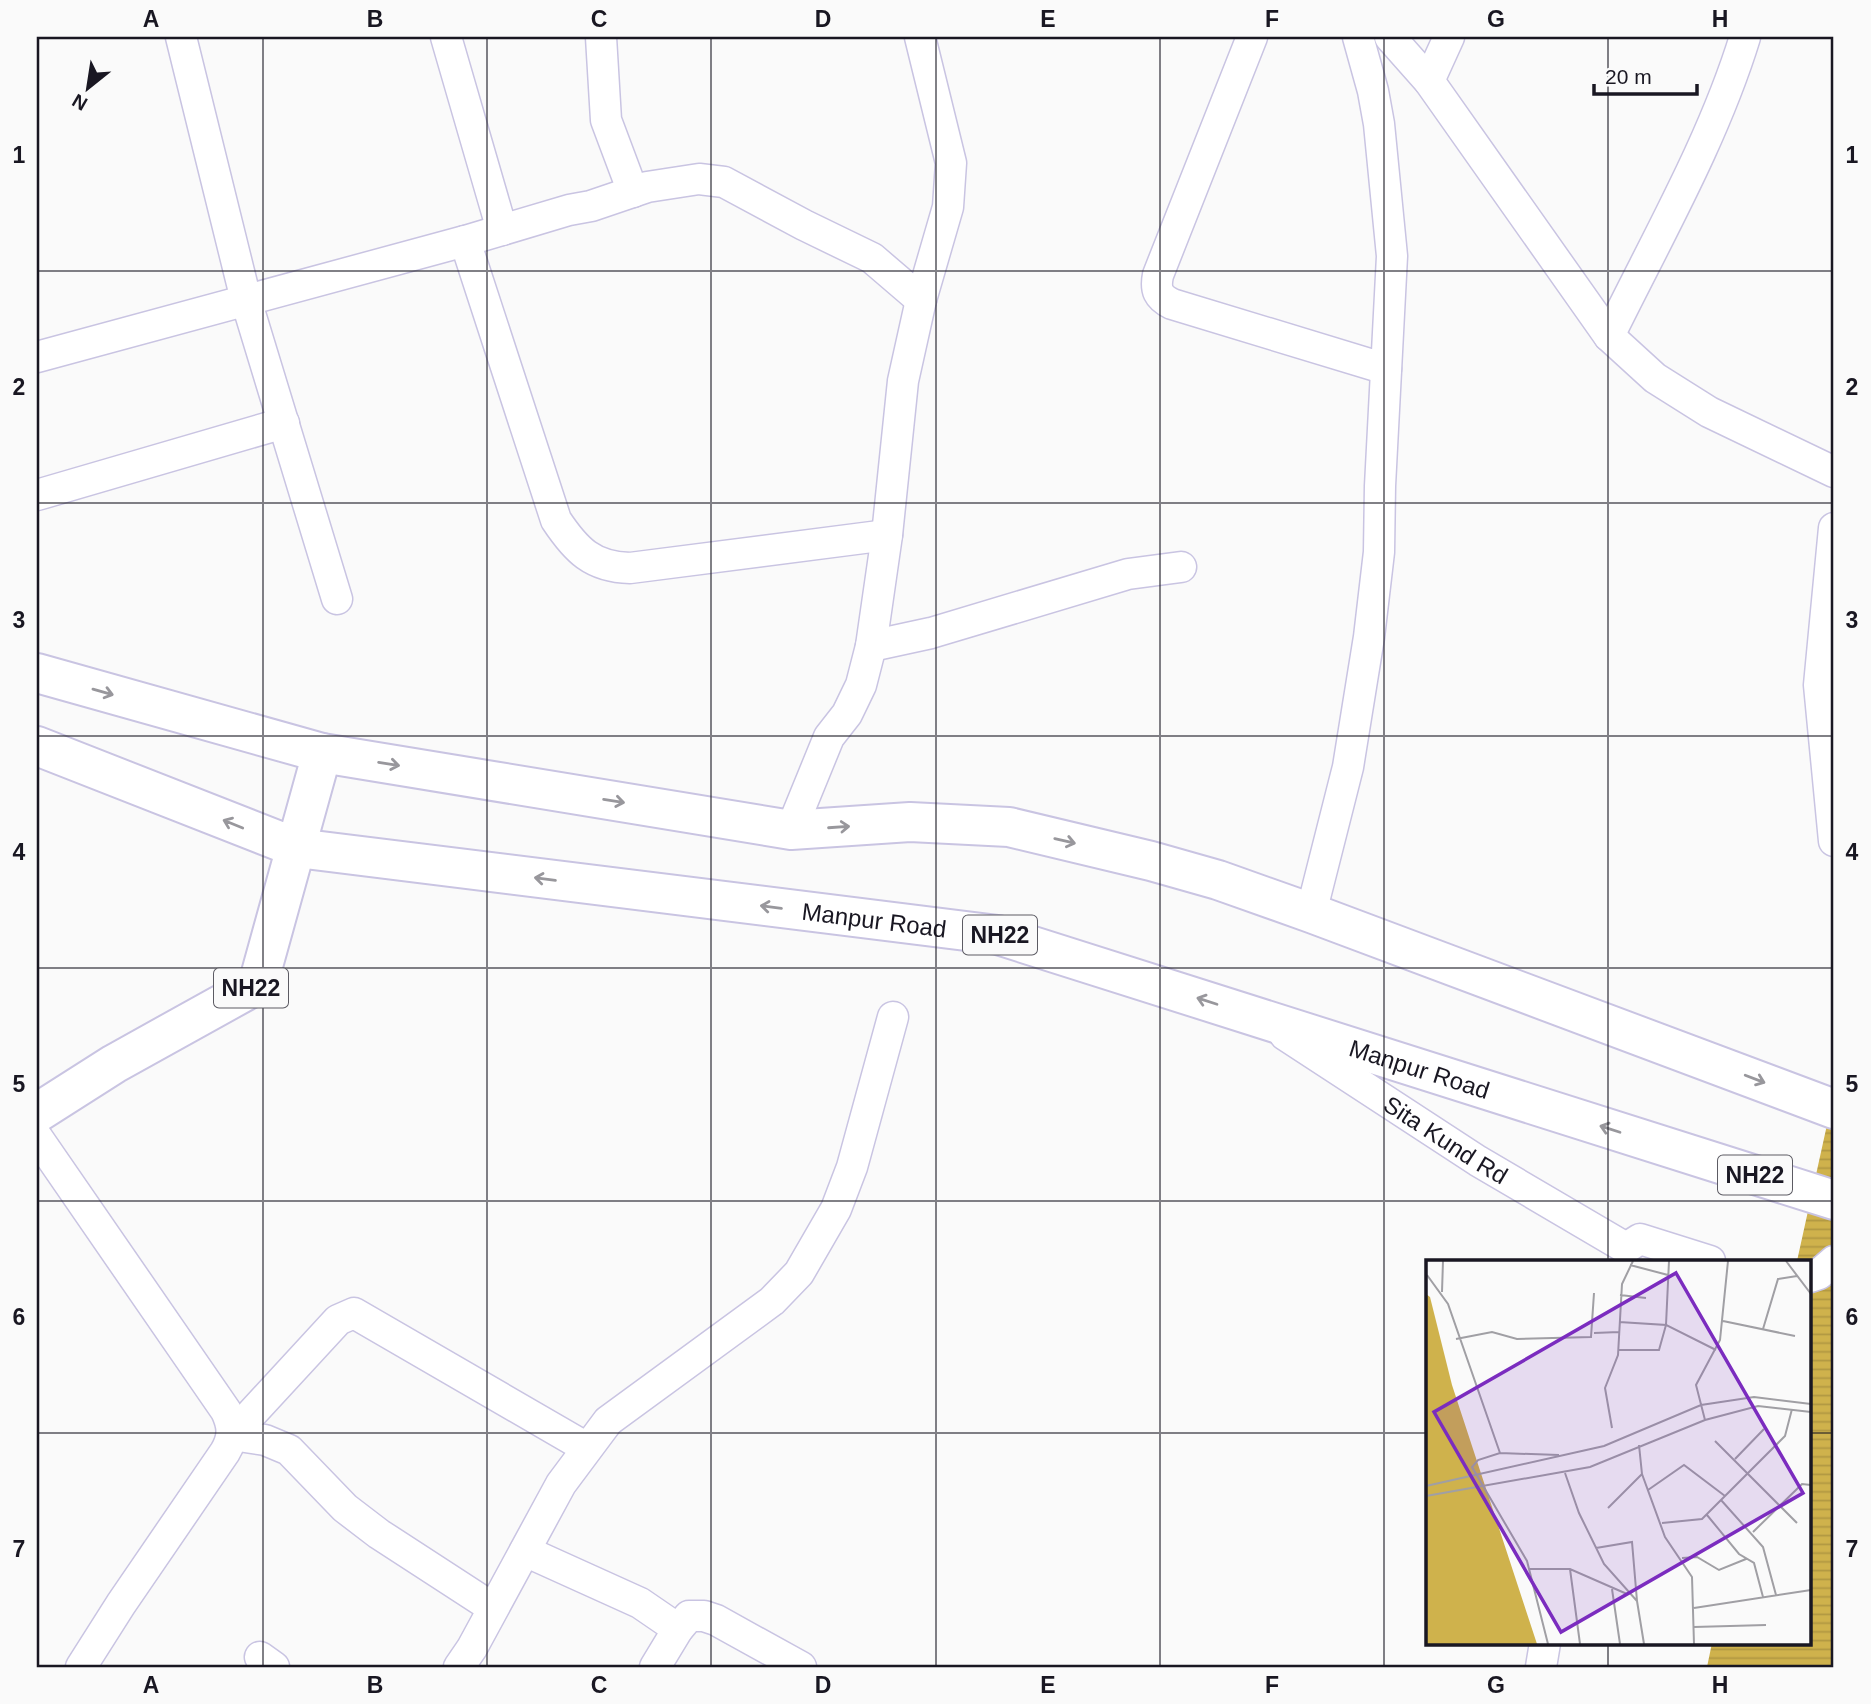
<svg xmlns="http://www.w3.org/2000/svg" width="1871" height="1704" font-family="Helvetica,sans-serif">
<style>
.water{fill:url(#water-rules)}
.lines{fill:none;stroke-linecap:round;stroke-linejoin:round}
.minor-casing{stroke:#c9c4e2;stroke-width:33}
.primary-casing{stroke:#c9c4e2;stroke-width:42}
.minor{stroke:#fff;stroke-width:30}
.primary{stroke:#fff;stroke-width:38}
.oneway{stroke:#98979c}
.grid{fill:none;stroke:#191722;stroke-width:2;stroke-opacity:0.55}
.labels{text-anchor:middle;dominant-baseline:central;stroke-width:5;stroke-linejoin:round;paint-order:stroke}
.shield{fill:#fafafa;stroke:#5c5b63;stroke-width:2}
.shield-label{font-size:23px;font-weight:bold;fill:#191722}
.street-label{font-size:24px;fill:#191722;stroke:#fafafa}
.inset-road{fill:none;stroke:#a09fa4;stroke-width:2}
.view{fill:#7b2cbf;fill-opacity:0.15;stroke:#7b2cbf;stroke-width:3.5}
.inset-edge{fill:none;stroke:#191722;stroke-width:3.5}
.neatline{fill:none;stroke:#191722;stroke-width:2.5}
.grid-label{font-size:23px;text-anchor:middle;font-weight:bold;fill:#191722}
</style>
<defs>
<pattern id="water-rules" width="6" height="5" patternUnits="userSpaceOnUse" patternTransform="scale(1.75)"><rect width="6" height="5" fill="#cfb24c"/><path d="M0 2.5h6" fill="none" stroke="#b19842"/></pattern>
</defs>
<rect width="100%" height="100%" fill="#fafafa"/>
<polygon class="water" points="1834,1093 1834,1667 1707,1667 1712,1643 1810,1643 1810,1261 1797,1261"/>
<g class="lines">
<g class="minor-casing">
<g id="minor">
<polyline points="181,37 246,300 337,599"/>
<polyline points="446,37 502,230"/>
<polyline points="601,37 606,120 633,192"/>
<path d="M1252,37L1158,275C1155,290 1158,297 1172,304L1386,369"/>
<polyline points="1390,37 1429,81 1609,336 1655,378 1709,412 1834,472"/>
<polyline points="1429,81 1449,37"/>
<path d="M465,241L556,520C576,550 592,567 630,568L887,535"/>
<path d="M1609,336C1657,238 1713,141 1745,37"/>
<polyline points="37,357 465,241 569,210 591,206 647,187 699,179 724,182 804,225 872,258 921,300"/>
<polyline points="37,495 284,423"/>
<polyline points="1834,528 1819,685 1834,841"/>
<polyline points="871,646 931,633 1128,574 1181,567"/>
<polyline points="791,830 829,737 847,714 861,685 871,646 887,535 903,381 921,300 948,207 951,163 920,37"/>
<polyline points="1311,913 1348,767 1369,637 1379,552 1380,486 1392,256 1379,124 1373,91 1358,37"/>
<path id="s1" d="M1285,1035L1478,1161L1626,1248"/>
<path d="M37,1137L226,1411C233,1426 234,1437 225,1452L121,1604L81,1667"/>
<polyline points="1626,1248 1640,1239 1710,1261"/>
<polyline points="1810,1277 1819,1274 1834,1261"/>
<polyline points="232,1435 338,1320 354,1313 587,1448"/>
<polyline points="232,1435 265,1440 289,1450 345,1508 379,1534 493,1608"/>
<polyline points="525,1551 640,1603 678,1629"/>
<polyline points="260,1657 274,1667"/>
<polyline points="459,1667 472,1648 561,1484 608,1421 772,1301 799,1273 836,1209 852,1167 893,1017"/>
<polyline points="655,1667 678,1629 689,1616 704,1616 716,1620 801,1667"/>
<polyline points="1541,1667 1545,1643"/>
</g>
</g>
<g class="primary-casing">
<g id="primary">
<polyline points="37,673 322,753 791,830 910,822 1009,827 1151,861 1218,880 1311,913 1834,1109"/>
<path id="s2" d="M37,746L297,848L998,935L1834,1200"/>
<polyline points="37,1113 114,1064 258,984 322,753"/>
</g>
</g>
<use href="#minor" class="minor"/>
<use href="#primary" class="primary"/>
</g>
<defs><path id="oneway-shaft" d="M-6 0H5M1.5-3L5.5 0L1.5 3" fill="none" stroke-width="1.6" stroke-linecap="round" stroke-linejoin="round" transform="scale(1.75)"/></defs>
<g class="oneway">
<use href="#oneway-shaft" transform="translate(103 692) rotate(16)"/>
<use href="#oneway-shaft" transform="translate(389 764) rotate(9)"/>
<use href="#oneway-shaft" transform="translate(614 801) rotate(9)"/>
<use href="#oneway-shaft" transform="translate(233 824) rotate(-158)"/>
<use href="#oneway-shaft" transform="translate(839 827) rotate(-4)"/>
<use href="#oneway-shaft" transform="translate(1065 841) rotate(13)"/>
<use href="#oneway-shaft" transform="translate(545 879) rotate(-173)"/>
<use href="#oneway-shaft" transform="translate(771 907) rotate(-173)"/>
<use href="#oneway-shaft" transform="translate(1207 1001) rotate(-162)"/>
<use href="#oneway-shaft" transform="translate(1755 1079) rotate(21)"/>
<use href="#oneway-shaft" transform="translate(1610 1129) rotate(-162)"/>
</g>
<path class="grid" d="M263,37V1667M487,37V1667M711,37V1667M936,37V1667M1160,37V1667M1384,37V1667M1608,37V1261M37,271H1834M37,503H1834M37,736H1834M37,968H1834M37,1201H1834M37,1433H1428M1810,1433H1834M1608,1643V1667"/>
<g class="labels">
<g class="shield">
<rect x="963" y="915.5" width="74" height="39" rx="5"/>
<rect x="214" y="968.5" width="74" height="39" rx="5"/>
<rect x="1718" y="1155.5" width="74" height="39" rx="5"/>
</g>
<g class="shield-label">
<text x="1000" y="935">NH22</text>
<text x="251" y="988">NH22</text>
<text x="1755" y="1175">NH22</text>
</g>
<g class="street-label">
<text stroke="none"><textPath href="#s2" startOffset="861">Manpur Road</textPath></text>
<text stroke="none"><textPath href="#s2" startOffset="1428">Manpur Road</textPath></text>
<text stroke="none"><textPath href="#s1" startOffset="192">Sita Kund Rd</textPath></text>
</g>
</g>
<g transform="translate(1426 1260)">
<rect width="385" height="385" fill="#fafafa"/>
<path d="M0,34L4,37L26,125L111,384H0Z" fill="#cfb24c"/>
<path class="inset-road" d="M243,1L240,65L290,90M360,1L385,34M204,5L242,15M1,15L22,44L74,193M16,32L17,1M194,35L220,38M297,61L369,76M337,69L352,19L371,16M168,73L193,72M30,79L66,72L91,79L165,77L168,33M193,90H233L240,65L193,62M279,160L270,125L294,80L302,1M186,168L179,128L192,95L196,24L207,1M289,181L371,263M213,185L216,214L239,277L266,317L268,384M309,199L338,169M139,213L153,253L178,304L211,341L218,384M0,226L178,186L275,145L328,137L385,144M222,230L258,205L299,236M0,236L164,207L279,160L332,146L385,152M295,240L337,287L350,335M182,248L216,214M281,255L313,294L328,303L337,337M236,263L276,259L359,176L366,149M327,272L376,224L385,225M170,288L206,282L211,341M256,298L271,297L293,310L320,299M103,309H144L201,334M144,309L154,384M186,329L194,384M268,348L385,330M268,367L340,365M122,384L101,301L46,207L52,200L74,193L133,195"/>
<path class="view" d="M250,13L377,233L135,372L8,152Z"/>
<rect width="385" height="385" class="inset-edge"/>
</g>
<rect width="1871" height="1704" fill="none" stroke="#fafafa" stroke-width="77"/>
<g transform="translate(88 88) rotate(210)" stroke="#fafafa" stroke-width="5" paint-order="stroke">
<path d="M0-5L12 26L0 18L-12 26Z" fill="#191722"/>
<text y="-10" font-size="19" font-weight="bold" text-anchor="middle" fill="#191722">N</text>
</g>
<path d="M1594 84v10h103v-10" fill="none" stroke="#191722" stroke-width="3.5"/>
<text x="1605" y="84" font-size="21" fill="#191722" stroke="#fafafa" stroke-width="5" paint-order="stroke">20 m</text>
<rect x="38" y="38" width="1794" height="1628" class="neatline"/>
<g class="grid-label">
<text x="151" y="27">A</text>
<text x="375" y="27">B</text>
<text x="599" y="27">C</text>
<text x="823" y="27">D</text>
<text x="1048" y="27">E</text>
<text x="1272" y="27">F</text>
<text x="1496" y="27">G</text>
<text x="1720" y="27">H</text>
<text x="19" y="163">1</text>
<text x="1852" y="163">1</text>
<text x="19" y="395">2</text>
<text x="1852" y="395">2</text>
<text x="19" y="628">3</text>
<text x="1852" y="628">3</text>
<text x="19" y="860">4</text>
<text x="1852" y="860">4</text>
<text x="19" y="1092">5</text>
<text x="1852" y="1092">5</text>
<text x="19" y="1325">6</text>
<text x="1852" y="1325">6</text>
<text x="19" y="1557">7</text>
<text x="1852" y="1557">7</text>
<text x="151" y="1693">A</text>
<text x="375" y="1693">B</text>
<text x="599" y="1693">C</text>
<text x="823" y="1693">D</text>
<text x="1048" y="1693">E</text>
<text x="1272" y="1693">F</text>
<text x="1496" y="1693">G</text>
<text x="1720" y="1693">H</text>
</g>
</svg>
